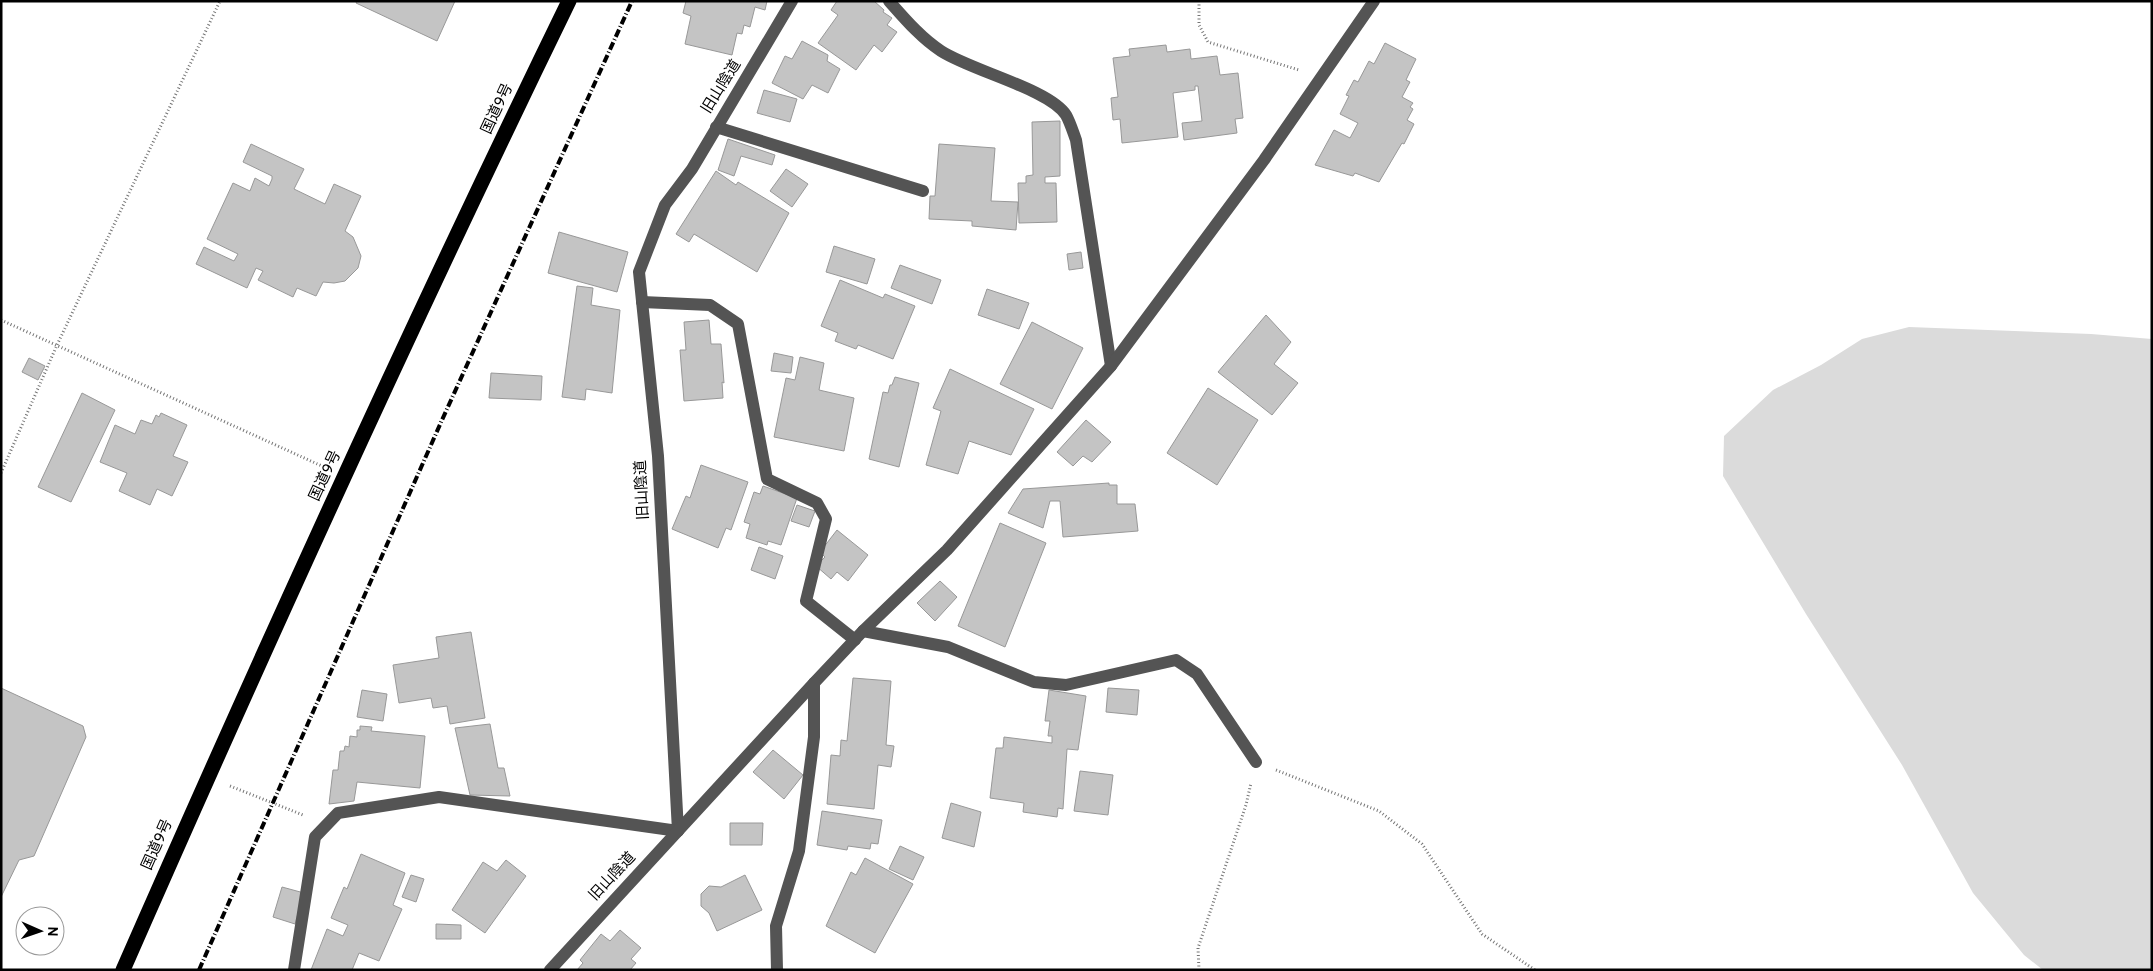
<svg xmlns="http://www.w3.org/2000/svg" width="2153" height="971" font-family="Overpass,'Noto Sans JP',sans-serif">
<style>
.green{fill:#dbdbdb}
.building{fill:#c4c4c4;stroke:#989898}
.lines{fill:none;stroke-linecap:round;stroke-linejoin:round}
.path{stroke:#767676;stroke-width:3;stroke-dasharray:1 2.5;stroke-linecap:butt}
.minor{stroke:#545454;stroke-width:12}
.highway{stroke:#000;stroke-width:15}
.rail{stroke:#000;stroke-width:4;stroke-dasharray:8 2.5 1 2.5;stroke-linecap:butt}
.labels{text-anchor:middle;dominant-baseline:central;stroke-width:4;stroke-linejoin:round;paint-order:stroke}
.street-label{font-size:15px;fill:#000;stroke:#fff}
</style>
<rect width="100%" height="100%" fill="#fff"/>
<polygon class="green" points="1909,327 2091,334 2152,339 2152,970 2043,970 2024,955 1973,893 1902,765 1806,614 1723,476 1724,436 1773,390 1821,365 1862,339"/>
<g class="building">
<polygon points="357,1 455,1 437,41 356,3"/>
<polygon points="686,1 767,1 765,10 755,7 750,27 744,25 742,34 737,33 732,55 685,44 691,16 683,13"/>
<polygon points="837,1 874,1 884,10 883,12 892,18 887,25 897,32 882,52 874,45 856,70 818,43 838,15 831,10"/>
<polygon points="802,41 828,55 827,61 840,69 828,93 812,85 803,99 772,83 785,56 792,59"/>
<polygon points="1385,43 1416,59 1406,80 1410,82 1402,97 1413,103 1410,107 1413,109 1407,120 1414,124 1404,144 1402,143 1379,182 1355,173 1353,176 1315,165 1334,130 1350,138 1358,123 1340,114 1349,96 1346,95 1354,80 1358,82 1369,61 1374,64"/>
<polygon points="1166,45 1167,52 1190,49 1191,59 1217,56 1220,75 1238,73 1243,118 1235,119 1237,133 1184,140 1182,123 1202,121 1198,86 1195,86 1195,90 1173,93 1178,137 1122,143 1120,119 1113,120 1111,98 1118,97 1113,58 1130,56 1129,49"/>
<polygon points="764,90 797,99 790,122 757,113"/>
<polygon points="1060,121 1060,176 1045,177 1045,183 1056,183 1057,222 1019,223 1018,183 1026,183 1026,176 1033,175 1032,122"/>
<polygon points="728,139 775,155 772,165 741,156 734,176 718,170"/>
<polygon points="251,144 304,169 294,189 325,204 334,184 361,196 345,231 353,237 361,256 358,268 345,281 334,283 323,282 316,296 297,288 293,297 258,280 263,271 256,268 247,288 196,264 204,247 234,261 238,254 207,239 233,183 250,191 255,178 269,186 272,179 272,176 243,162"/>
<polygon points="939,144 995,148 991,201 1018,202 1016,230 972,226 972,221 929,219 930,196 935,196"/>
<polygon points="786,169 808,184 792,207 770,191"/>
<polygon points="716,171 736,185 738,182 789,213 757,272 694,234 689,242 676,234"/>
<polygon points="559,232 628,252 617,292 548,273"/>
<polygon points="834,246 875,259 867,284 826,272"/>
<polygon points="1081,252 1083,268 1069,270 1067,254"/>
<polygon points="900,265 941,280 932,304 891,288"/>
<polygon points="840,280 883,298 885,294 915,306 893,359 858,345 856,349 835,341 838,333 821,326"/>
<polygon points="577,286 593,288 591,305 620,310 612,393 586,389 585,400 562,397"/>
<polygon points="987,289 1029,303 1019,329 978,315"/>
<polygon points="1266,315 1291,342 1274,364 1298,383 1272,415 1218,372"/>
<polygon points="709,320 711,344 721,344 724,383 722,382 723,398 684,401 680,350 686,350 684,322"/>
<polygon points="1032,322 1083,348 1052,409 1000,384"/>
<polygon points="774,353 793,357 791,373 771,371"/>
<polygon points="800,357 824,363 819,390 854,398 844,451 774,437 786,378 795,380"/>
<polygon points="29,358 45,366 38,380 22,372"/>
<polygon points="950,369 1034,409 1011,455 969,441 958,474 926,465 941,411 933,408"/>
<polygon points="491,373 542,376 541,400 489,398"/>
<polygon points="895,377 919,383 899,467 869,459 883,392 888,393 890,385 892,385"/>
<polygon points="1208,388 1258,420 1217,485 1167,453"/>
<polygon points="82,393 115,410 71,502 38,487"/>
<polygon points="161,413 187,425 173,456 188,462 172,496 157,489 150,505 119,491 127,473 100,462 115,425 135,434 141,420 152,424 156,415 159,417"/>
<polygon points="1086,420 1111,442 1092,462 1083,456 1073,466 1057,452"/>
<polygon points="701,465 748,482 731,530 726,528 718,548 672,529 686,496 690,498"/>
<polygon points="1109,483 1109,485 1117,485 1117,504 1135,504 1138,531 1063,537 1060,501 1050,501 1043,528 1008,513 1023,489"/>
<polygon points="763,486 797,498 781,545 768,541 767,545 746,538 750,524 744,522 754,492 760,494"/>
<polygon points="797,505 815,511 809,527 791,521"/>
<polygon points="1000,523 1046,543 1005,647 958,626"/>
<polygon points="837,530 868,555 848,581 837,572 831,579 816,566 825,557 820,552"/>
<polygon points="759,547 783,556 775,579 751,570"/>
<polygon points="940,581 957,597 935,621 917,603"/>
<polygon points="471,632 485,718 450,724 447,706 433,708 431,698 399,703 393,665 439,658 436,637"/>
<polygon points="853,678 891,681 886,745 894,746 891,767 878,765 874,809 827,804 831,755 840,756 841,740 847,741"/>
<polygon points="1,688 83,726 86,737 34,856 19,860 1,897"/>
<polygon points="1108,688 1139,690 1137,715 1106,712"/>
<polygon points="362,690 387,694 383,721 357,717"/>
<polygon points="1049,690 1086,696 1078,750 1067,749 1063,809 1058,808 1057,817 1023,812 1024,803 990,798 996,748 1003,748 1004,737 1052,743 1052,736 1048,736 1050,721 1045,721"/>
<polygon points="490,724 498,768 504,768 510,796 470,795 455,728"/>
<polygon points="360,726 372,727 371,731 425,736 420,788 357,782 354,801 329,804 333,770 338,770 340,751 344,751 345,746 349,747 350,736 357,737 357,730 360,730"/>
<polygon points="773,750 803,775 784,799 753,772"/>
<polygon points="1080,771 1113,775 1108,815 1074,811"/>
<polygon points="951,803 981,812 974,847 942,838"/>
<polygon points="822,811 882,820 878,844 871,843 870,849 848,846 847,850 817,845"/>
<polygon points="730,823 763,823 762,845 730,845"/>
<polygon points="900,846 924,857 913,880 889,869"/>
<polygon points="361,854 405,873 393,905 402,909 379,961 359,953 352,970 311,970 327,929 343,936 348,925 331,918 344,887 347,889"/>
<polygon points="865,858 913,884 875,953 826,926 851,872 856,875"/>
<polygon points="506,860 526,876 485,933 452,910 483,862 497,871"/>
<polygon points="411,875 424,879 416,902 402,897"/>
<polygon points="745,875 762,910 717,931 709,913 701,906 701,894 709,886 721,887"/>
<polygon points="282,887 304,893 295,924 273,917"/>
<polygon points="436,924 461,925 461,939 436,939"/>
<polygon points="620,930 641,948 631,959 636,963 630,970 577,970 583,963 580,960 601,934 610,941"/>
</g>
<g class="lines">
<g class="path">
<polyline points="1199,1 1199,25 1208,42 1299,70"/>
<polyline points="1,320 324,467"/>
<polyline points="1,473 57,345 220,1"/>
<polyline points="1276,770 1379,811 1422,844 1482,934 1535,970"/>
<polyline points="230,786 303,815"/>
<polyline points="1199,970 1198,948 1246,805 1251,783"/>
</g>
<g class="minor">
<path d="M889,1C905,19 921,38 941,51C972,71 1049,89 1066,115C1070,122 1073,132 1076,140L1111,366"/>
<polyline points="716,127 923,191"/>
<polyline points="642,302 710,305 738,324 767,479 817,503 826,519 806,601 855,640"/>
<polyline points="863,631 948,647 1034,682 1066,685 1176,660 1197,674 1256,762"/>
<polyline points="678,831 658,456 639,272 665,205 692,169 792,1"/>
<polyline points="294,970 315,837 338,813 439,797 678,831"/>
<polyline points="550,970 814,683 863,631 947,550 1111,366 1264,160 1374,1"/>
<polyline points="777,970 776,926 799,851 814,737 814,683"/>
</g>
<path class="highway" d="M123,970C266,644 413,321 569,1"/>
<polyline class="rail" points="199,970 442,420 632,1"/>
</g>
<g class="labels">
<g class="street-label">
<text transform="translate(722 87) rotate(-58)">旧山陰道</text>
<text transform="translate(498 109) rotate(-65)">国道9号</text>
<text transform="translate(326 476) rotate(-65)">国道9号</text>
<text transform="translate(643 490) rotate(-93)">旧山陰道</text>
<text transform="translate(158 845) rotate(-66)">国道9号</text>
<text transform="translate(613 877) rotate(-47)">旧山陰道</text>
</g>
</g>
<rect width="2153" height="971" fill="none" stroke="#000000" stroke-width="5"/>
<g transform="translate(40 931) rotate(92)"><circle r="24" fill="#ffffff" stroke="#999999"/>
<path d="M0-4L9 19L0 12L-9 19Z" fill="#000000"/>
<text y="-8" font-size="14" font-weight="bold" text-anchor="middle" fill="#000000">N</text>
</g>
</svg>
